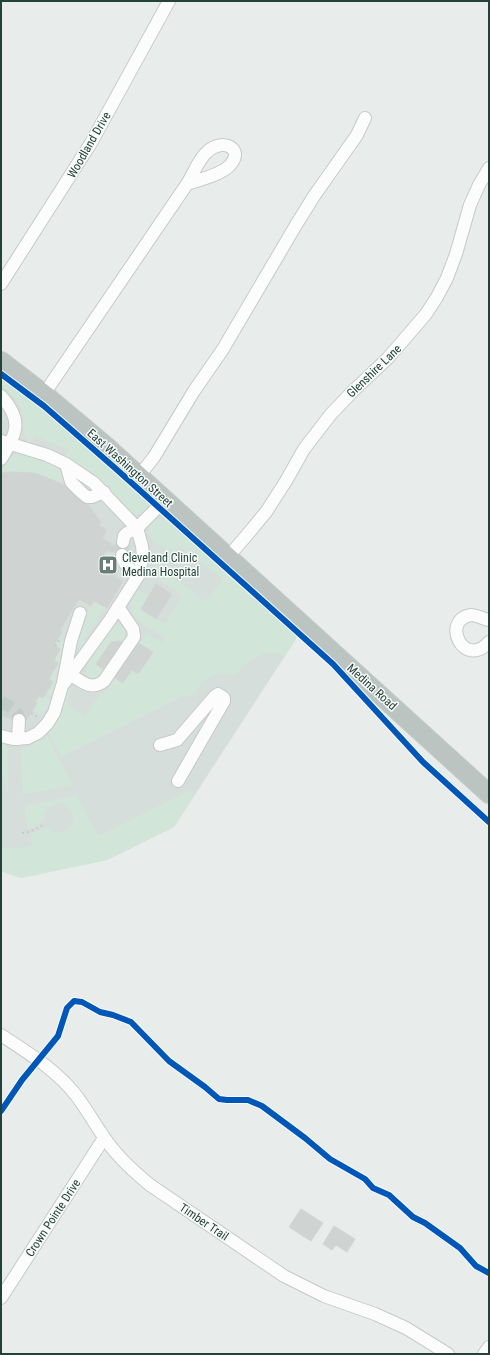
<svg xmlns="http://www.w3.org/2000/svg" width="490" height="1355" font-family="'Roboto Condensed',sans-serif">
<style>
.built{fill:#d6dedb}
.green{fill:#d1e6d8}
.building{fill:#cfd4d2;stroke:#d1d6d4}
.lines{fill:none;stroke-linecap:round;stroke-linejoin:round}
.minor-tunnel{stroke:#c1cbc8;stroke-width:12;stroke-dasharray:12 6;stroke-linecap:butt}
.minor-casing{stroke:#c5cac8;stroke-width:14}
.highway-casing{stroke:#c3ccc9;stroke-width:20}
.path{stroke:#c3ccca;stroke-width:2;stroke-dasharray:2 3;stroke-linecap:butt}
.minor{stroke:#fcfcfc;stroke-width:12}
.highway{stroke:#bcc4c2;stroke-width:18}
.cycleway-casing{stroke:#f7fbf9;stroke-width:8}
.cycleway{stroke:#0057b8;stroke-width:6}
.labels{text-anchor:middle;dominant-baseline:central;stroke-width:3;stroke-linejoin:round;paint-order:stroke}
.street-label{font-size:12px;fill:#24423a;stroke:#f7fbf9}
.poi-label{font-size:12px;fill:#24423a;stroke:#f7fbf9;text-anchor:start}
</style>
<rect width="100%" height="100%" fill="#e8edeb"/>
<polygon class="built" points="1,376 134,490 296,639 174,827 107,860 21,878 1,871"/>
<g class="green">
<path d="M1,369L44,403L147,494L149,503L145,510L138,514C129,514 125,507 119,500C104,482 86,469 65,457L69,450L34,435L30,443L26,442L27,440C20,433 25,424 23,416C20,403 12,393 1,386Z"/>
<path d="M17,454C26,455 53,464 59,469C62,472 62,477 63,481L62,483C42,474 23,471 1,473L11,457Z"/>
<path d="M155,519H161L177,522L298,635L285,656C262,648 250,658 236,675C213,669 204,678 192,696H183L61,757L47,729L61,711L68,688L71,689L68,705L85,717L101,693L103,695L115,678L123,683L132,670L138,674L153,652L140,644L147,633L161,643L165,638C148,624 116,617 139,591L149,596L141,609L165,624L181,599L178,592L159,580L162,573L152,568L153,555L156,554L162,558L158,566L206,602L223,579L179,546L173,553C165,548 146,541 149,528C149,525 153,522 155,519Z"/>
<polygon points="94,601 107,608 102,612 85,638 85,640 88,642 81,651 79,651 76,648 88,611"/>
<path d="M113,626C125,623 128,632 122,641L111,642L96,664L103,669C99,676 95,681 87,676L86,669L89,660Z"/>
<polygon points="61,640 63,642 52,696 51,697 46,694 53,682 49,679 58,664 54,660 60,650 57,647"/>
<polygon points="39,696 43,698 45,696 50,700 45,710 40,714 36,712 34,709 37,703 35,702"/>
<polygon points="46,734 72,784 70,786 23,794 21,752 23,749 29,747"/>
<polygon points="1,741 6,744 7,749 8,793 1,772"/>
<path d="M190,790L194,796L174,827L107,860L21,878L1,871V848H23L32,846L30,835L46,827C57,840 79,829 72,812C65,795 42,803 44,821L30,828H28L25,810L27,805L77,796L98,836Z"/>
</g>
<g class="building">
<polygon points="13,472 34,473 43,476 67,486 86,502 101,522 99,525 107,530 102,538 111,543 110,545 116,545 116,542 129,542 129,555 116,555 116,552 106,551 103,555 113,561 109,567 117,572 115,577 123,581 107,608 94,601 91,606 79,599 60,630 62,632 54,645 60,649 54,660 58,663 49,679 53,682 43,698 39,696 35,702 37,703 26,721 14,720 1,715 1,473"/>
<polygon points="156,584 172,594 156,619 141,609"/>
<polygon points="119,641 140,644 153,652 138,674 132,670 123,683 96,664 111,642"/>
<polygon points="301,1209 323,1223 311,1241 289,1227"/>
<polygon points="334,1226 355,1239 347,1252 336,1245 332,1250 323,1244"/>
</g>
<g class="lines">
<path class="minor-tunnel" d="M1,702C9,706 19,710 19,720"/>
<g class="minor-casing">
<g id="minor">
<polyline points="1,284 91,143 169,1"/>
<path d="M44,394L187,184C194,173 198,160 207,152C223,137 245,149 230,165C223,174 199,180 187,184"/>
<path d="M1,396C24,421 16,434 1,459"/>
<polyline points="1,441 47,455 66,464 94,483 137,528 142,546 143,556 138,576 110,620 62,686 54,713 47,724 38,733 28,738 13,739 1,736"/>
<polyline points="66,464 71,482 81,492 87,497 92,497 104,492"/>
<polyline points="139,476 154,457 194,391 223,349 296,225 314,196 357,135 365,118"/>
<polyline points="123,542 124,536 127,533 137,528 165,500"/>
<path d="M122,555C123,565 131,570 138,576"/>
<polyline points="228,557 247,535 266,512 286,481 304,449 331,414 353,391 388,358 426,314 437,297 447,278 456,254 470,205 479,185 489,168"/>
<path d="M489,620C483,619 477,615 471,615C440,620 464,670 489,642"/>
<path d="M71,675C83,682 91,691 104,681L134,637L133,629L118,607"/>
<polyline points="63,683 71,641 80,613"/>
<polyline points="18,739 19,720"/>
<polyline points="160,745 177,740 215,696 218,694 224,698 224,701 178,781"/>
<path d="M1,1035C28,1053 55,1069 75,1094C86,1108 94,1123 104,1137C116,1156 133,1171 150,1185L284,1276L324,1296L375,1314L406,1328L448,1354"/>
<polyline points="1,1298 104,1138"/>
<polyline points="484,1354 489,1347"/>
</g>
</g>
<g class="highway-casing">
<polyline id="highway" points="1,361 44,394 106,446 489,794"/>
</g>
<g class="path">
<polyline points="55,646 60,639"/>
<polyline points="31,713 39,718"/>
<polyline points="22,833 29,832 45,824"/>
</g>
<use href="#minor" class="minor"/>
<use href="#highway" class="highway"/>
<g class="cycleway-casing">
<g id="cycleway">
<polyline points="1,374 44,406 115,468 333,664 423,762 489,822"/>
<polyline points="1,1111 22,1080 58,1036 67,1008 74,1001 82,1002 100,1012 113,1015 131,1022 169,1061 205,1087 219,1099 227,1100 248,1100 262,1106 305,1138 330,1159 365,1179 373,1188 389,1195 413,1217 425,1223 460,1248 476,1266 489,1273"/>
</g>
</g>
<use href="#cycleway" class="cycleway"/>
</g>
<defs>
<g id="hospital-square" transform="scale(1)"><rect x="-9" y="-9" width="18" height="18" rx="4" fill="#697e78" stroke="#f7fbf9"/><path d="M-5-5h3v3.5h4V-5h3V5h-3V1.5h-4V5h-3Z" fill="#fff"/></g>
</defs>
<g fill-rule="evenodd">
<use href="#hospital-square" x="108" y="565"/>
</g>
<g class="labels">
<g class="street-label">
<text transform="translate(89 145) rotate(-60)">Woodland Drive</text>
<text transform="translate(374 371) rotate(-44)">Glenshire Lane</text>
<text transform="translate(130 468) rotate(42)">East Washington Street</text>
<text transform="translate(372 687) rotate(42)">Medina Road</text>
<text transform="translate(53 1218) rotate(-57)">Crown Pointe Drive</text>
<text transform="translate(204 1222) rotate(34)">Timber Trail</text>
</g>
<g class="poi-label">
<text x="122" y="558">Cleveland Clinic<tspan x="122" dy="14">Medina Hospital</tspan></text>
</g>
</g>
<rect width="490" height="1355" fill="none" stroke="#24423a" stroke-width="4"/>
</svg>
